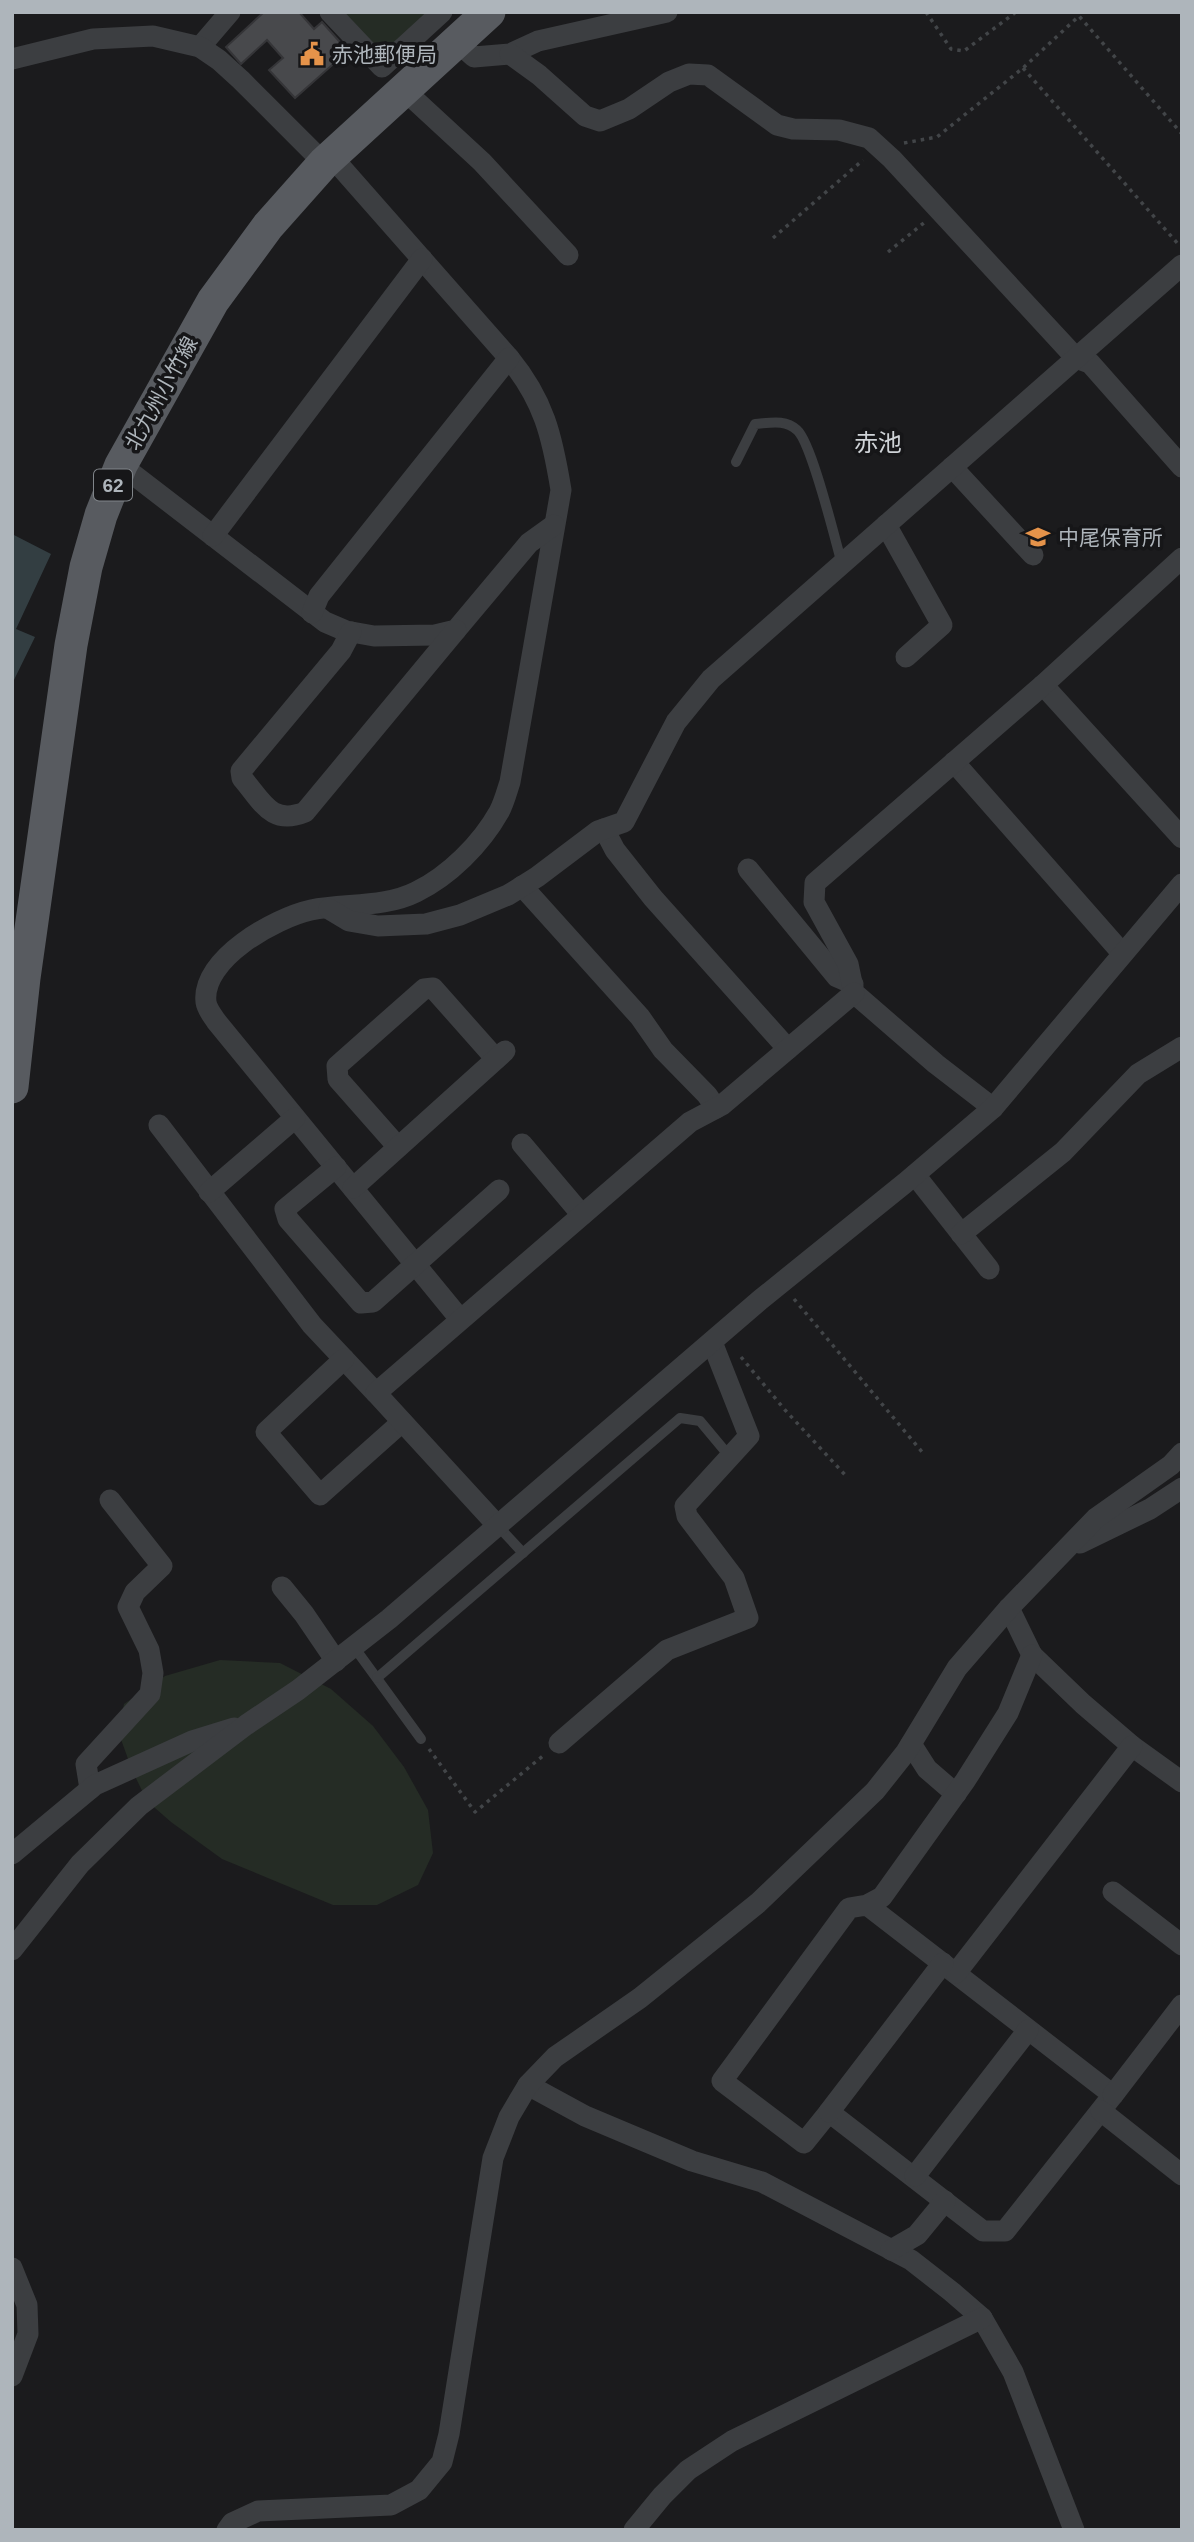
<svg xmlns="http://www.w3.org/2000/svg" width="1194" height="2542" font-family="Helvetica,'Noto Sans JP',sans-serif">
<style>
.green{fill:#252c25}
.water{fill:#333e42}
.building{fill:#48494c;stroke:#353538;stroke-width:2}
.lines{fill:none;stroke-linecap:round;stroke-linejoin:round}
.path{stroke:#424548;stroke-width:3.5;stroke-dasharray:3.5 5;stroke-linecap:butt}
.lane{stroke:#3c3e41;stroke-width:10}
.street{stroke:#3c3e41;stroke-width:21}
.primary{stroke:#585b60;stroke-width:33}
.labels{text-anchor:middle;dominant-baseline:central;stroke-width:7;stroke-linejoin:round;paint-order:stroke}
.shield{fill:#161618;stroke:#80858a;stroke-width:2}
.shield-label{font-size:19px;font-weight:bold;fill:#aeb5bb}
.poi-label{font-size:21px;fill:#aeb5bb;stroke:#161618;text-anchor:start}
.street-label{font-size:21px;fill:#aeb5bb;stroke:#161618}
.quarter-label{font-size:24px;fill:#cfd3d7;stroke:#161618}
</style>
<rect width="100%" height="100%" fill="#1b1b1d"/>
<g class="green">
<polygon points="337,12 429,12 383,53 371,53"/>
<polygon points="220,1660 280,1663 331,1689 373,1726 404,1767 428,1810 433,1853 418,1885 377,1905 333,1905 222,1859 171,1822 147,1801 132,1770 118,1731 124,1704 165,1676"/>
</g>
<polygon class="water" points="12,534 51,554 16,629 35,637 12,684"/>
<polygon class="building" points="264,12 299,12 314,29 322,22 348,51 295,98 269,70 283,58 267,40 241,64 226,47"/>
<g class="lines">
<g class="path">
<polyline points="926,12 951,49 964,51 1016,12"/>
<polyline points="1023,68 1179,245"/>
<polyline points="904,143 937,137 1023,68 1079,16 1182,134"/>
<polyline points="773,238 863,160"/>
<polyline points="888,252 925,222"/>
<polyline points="794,1299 923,1453"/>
<polyline points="741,1357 785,1410 847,1477"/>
<polyline points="429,1749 475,1812 544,1755"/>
</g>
<g class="lane">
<path d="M736,462L755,424C770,423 785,419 797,430C812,443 835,540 842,564"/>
<polyline points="498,1526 523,1553"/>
<polyline points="354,1647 421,1739"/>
<polyline points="377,1678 680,1418 700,1421 730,1457"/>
</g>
<g class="street">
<polyline points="330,12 382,67 442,12"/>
<polyline points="456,41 474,57 510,54 538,41 667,12"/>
<polyline points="200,47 230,12"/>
<polyline points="510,54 539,75 585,116 600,121 629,109 669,82 689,74 708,75 777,125 793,129 839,130 869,138 892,159 1076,358 1090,363 1182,467"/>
<polyline points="12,59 93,39 153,36 200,47 219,60 241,80 324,163"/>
<polyline points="404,90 482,162 568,255"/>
<path d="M332,157L509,358C544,401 552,435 561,490L510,782C507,791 504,803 499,812C481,844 449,876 416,892C384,908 345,903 311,910C275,918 201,959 206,1002C207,1009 212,1015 216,1021L460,1319"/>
<polyline points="121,465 325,622 346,631 374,636 435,635 456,630 529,543 554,525"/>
<polyline points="952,467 1033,555"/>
<polyline points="886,525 942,625 906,657"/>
<polyline points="213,536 422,259"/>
<polyline points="312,613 319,596 509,358"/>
<path d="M351,632L341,651L241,771L242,778C262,801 271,826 305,812L456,630"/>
<polyline points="1043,685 1182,838"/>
<polyline points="954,762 1122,953"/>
<polyline points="604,829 615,850 653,898 788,1049"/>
<polyline points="748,869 837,977 853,984"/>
<polyline points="522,886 640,1017 663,1050 707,1095 716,1108"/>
<polyline points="329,909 349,921 378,926 426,924 460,915 508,895 537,877 598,831 624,822 676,722 711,679 1182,265"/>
<polyline points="993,1108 936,1064 854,993 848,964 814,902 815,883 1043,685 1182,558"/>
<polyline points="159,1125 312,1325 376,1393"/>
<polyline points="522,1144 582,1215"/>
<polyline points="398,1147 338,1079 337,1066 424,989 433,988 496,1059"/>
<polyline points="336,1167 285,1209 288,1219 361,1303 373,1302 499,1190"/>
<polyline points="915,1175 989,1269"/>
<polyline points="353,1188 505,1051"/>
<polyline points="209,1192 295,1118"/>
<polyline points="961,1234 1063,1152 1138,1074 1182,1047"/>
<polyline points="344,1359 266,1432 320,1495 402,1422"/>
<polyline points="498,1526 376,1393 690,1122 722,1105 854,993"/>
<polyline points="1080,1543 1150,1509 1182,1488"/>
<polyline points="282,1587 304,1614 336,1661"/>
<polyline points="1009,1608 1032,1655 1083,1704 1132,1746 1182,1782"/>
<polyline points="559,1743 667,1650 748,1618 734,1578 687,1516 685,1506 749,1436 712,1342"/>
<polyline points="911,1744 927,1769 956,1794"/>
<polyline points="90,1789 86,1764 150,1694 153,1673 149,1650 128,1607 135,1592 162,1566 110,1500"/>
<polyline points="12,1854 95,1785 192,1741 234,1728"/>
<polyline points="1113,1892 1182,1945"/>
<polyline points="867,1905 1113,2095 1005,2231 983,2231 829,2112 804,2143 722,2081 849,1908 867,1905 882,1897 965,1781 1008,1713 1032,1655"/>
<polyline points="12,1950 80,1864 139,1806 246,1725 298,1690 389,1619 760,1300 905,1183 993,1108 1182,884"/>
<polyline points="956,1973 1132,1746"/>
<polyline points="528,2085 585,2116 692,2161 762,2182 911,2260 952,2292 982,2318 1013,2372 1074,2530"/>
<polyline points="1113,2095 1182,2005"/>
<polyline points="1101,2111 1182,2175"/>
<polyline points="829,2112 943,1963"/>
<polyline points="915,2176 1028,2030"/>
<polyline points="891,2250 917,2235 945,2201"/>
<polyline points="12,2268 27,2305 28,2334 12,2376"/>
<polyline points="227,2530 232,2523 258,2511 391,2505 419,2490 442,2462 449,2434 493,2158 509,2117 528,2085 555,2057 640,1998 758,1903 875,1791 906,1752 957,1668 1009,1608 1096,1518 1171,1465 1182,1453"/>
<polyline points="634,2530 662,2496 688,2470 732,2441 982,2318"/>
</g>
<polyline class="primary" points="12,1087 24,978 71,645 86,567 101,515 121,465 213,301 268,226 324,163 489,12"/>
</g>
<defs>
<g id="civic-bare" transform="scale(1.89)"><path d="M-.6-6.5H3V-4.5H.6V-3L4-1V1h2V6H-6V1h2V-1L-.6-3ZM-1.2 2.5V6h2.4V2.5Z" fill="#e5934a" stroke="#161618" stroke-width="2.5" paint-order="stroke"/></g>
<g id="school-bare" transform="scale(1.89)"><path d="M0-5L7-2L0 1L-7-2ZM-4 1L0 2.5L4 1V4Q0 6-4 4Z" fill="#e5934a" stroke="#161618" stroke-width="2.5" paint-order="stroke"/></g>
</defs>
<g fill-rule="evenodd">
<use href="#civic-bare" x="312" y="54"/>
<use href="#school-bare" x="1038" y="537"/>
</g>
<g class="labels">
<rect class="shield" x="94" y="469.5" width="38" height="31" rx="5"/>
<g class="shield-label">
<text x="113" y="485">62</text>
</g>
<g class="poi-label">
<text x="332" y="54">赤池郵便局</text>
<text x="1058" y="537">中尾保育所</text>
</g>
<g class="street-label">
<text transform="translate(161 393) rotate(-61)">北九州小竹線</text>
</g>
<g class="quarter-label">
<text x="878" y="442">赤池</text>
</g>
</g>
<rect width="1194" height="2542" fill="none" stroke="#aeb5bb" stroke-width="28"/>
</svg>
